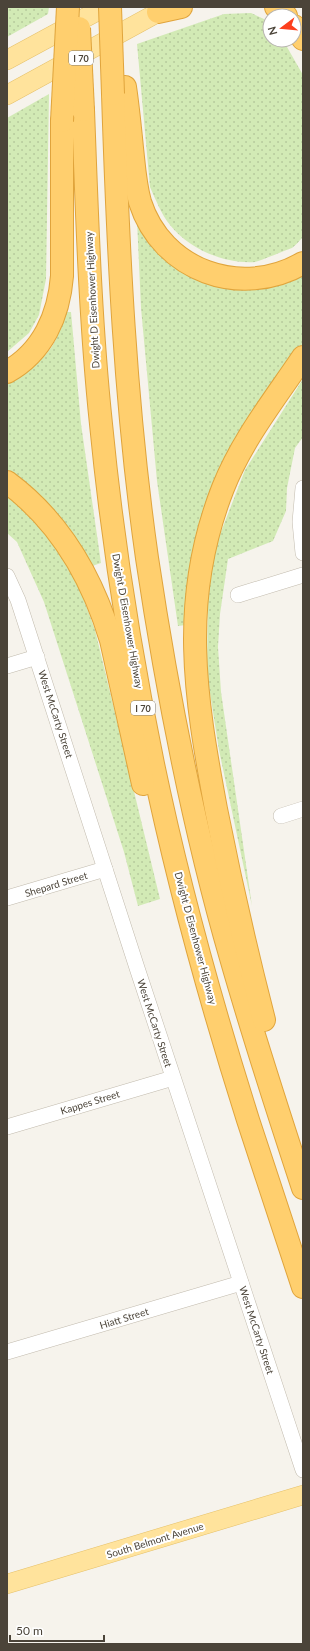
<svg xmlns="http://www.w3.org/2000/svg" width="310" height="1651" font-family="Lato,sans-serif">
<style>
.grass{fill:url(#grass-dots)}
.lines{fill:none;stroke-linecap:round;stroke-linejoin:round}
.minor-casing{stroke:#c2bbae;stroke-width:16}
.major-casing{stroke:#e6c16a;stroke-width:20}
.highway-casing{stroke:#e0a43c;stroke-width:24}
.minor{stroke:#fff;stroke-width:15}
.major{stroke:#ffe39c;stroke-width:19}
.highway{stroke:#ffcf6e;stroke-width:22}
.highway-bridge-casing{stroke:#e0a43c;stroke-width:24;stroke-linecap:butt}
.highway-bridge{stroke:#ffcf6e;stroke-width:22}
.labels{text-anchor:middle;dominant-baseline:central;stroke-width:4;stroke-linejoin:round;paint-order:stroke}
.shield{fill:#fff;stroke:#817c74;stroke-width:1}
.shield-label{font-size:9px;font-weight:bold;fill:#4b4439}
.street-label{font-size:10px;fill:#4b4439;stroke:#fff}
</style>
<defs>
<pattern id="grass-dots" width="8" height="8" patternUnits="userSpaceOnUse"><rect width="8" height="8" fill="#d2eab5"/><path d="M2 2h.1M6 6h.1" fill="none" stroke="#b6ca9c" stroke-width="1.8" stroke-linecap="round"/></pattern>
</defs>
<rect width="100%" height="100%" fill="#f6f3ec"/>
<g class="grass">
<polygon points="7,7 49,7 48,14 7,37"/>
<path d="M251,13L264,19L270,24V40H283L303,75V237C299,241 296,245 292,248C289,249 257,262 255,262C224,264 189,249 170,225C161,214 156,200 150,187L137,44L224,14Z"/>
<polygon points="49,94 46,279 39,315 29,333 7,352 7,118"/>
<polygon points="137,220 169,263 203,283 247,290 283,283 303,273 303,343 238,438 186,625 178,626 157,481 141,308"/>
<path d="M65,312H71L81,424L101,563L92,566L52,509L7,471V381C42,362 56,352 65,312Z"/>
<polygon points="303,379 303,437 295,448 287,488 286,511 273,541 228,559 220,614 218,647 221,692 252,906 219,750 207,674 208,578 219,537 245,470"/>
<polygon points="7,496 13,500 48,536 79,586 95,630 160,899 138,906 124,852 44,602 17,542 7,533"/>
</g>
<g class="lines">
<g class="minor-casing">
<g id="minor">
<polyline points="303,488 300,522 303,553"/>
<polyline points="7,576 18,600 138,971 303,1470"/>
<polyline points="238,595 303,575"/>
<polyline points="7,666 37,657"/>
<polyline points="281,816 303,809"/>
<polyline points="7,898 105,869"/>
<polyline points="7,1127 173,1078"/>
<polyline points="7,1352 241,1283"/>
</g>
</g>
<g class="major-casing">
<g id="major">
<polyline points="7,60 105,7"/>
<polyline points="7,95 168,7"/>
<polyline points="7,1584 303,1495"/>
</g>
</g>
<g class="highway-casing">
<g id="highway">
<polyline points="276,7 286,16"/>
<polyline points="158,12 181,7"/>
<polyline points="294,26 303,39"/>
<path d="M125,87C128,107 130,128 132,148C134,166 135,184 140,202C162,271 241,299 303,263"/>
<path d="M113,94C118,249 125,404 147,558C167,692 193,827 231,958C253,1035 278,1112 303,1188"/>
<path d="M83,110C87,214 90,319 101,424C112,538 130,652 153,764C178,884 211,1003 248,1120C266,1176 285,1231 303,1287"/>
<path d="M7,372C43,352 59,315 62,276V121"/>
<path d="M7,482C61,522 92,577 111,640L143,784"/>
<path d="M264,1020C246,950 230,880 216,809C195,696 179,600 223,488C242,440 274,400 303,357"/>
</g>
</g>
<use href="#minor" class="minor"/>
<use href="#major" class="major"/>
<use href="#highway" class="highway"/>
<g class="highway-bridge-casing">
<g id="highway-bridge">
<polyline points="110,7 113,94"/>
<polyline points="79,28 83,110"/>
<polyline points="62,121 68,7"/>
</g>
</g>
<use href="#highway-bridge" class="highway-bridge"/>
</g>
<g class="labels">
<g class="shield">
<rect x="69" y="51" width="24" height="14" rx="3"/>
<rect x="131" y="701" width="24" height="14" rx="3"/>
</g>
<g class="shield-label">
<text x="81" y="58">I 70</text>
<text x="143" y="708">I 70</text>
</g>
<g class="street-label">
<text transform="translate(92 300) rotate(-93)">Dwight D Eisenhower Highway</text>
<text transform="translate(128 621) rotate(80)">Dwight D Eisenhower Highway</text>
<text transform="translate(56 714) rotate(72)">West McCarty Street</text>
<text transform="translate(56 884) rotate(-17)">Shepard Street</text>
<text transform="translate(196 938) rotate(75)">Dwight D Eisenhower Highway</text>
<text transform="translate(155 1023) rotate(72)">West McCarty Street</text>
<text transform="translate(90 1102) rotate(-17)">Kappes Street</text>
<text transform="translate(124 1318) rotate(-17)">Hiatt Street</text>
<text transform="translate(257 1330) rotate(72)">West McCarty Street</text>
<text transform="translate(155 1540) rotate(-17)">South Belmont Avenue</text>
</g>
</g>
<rect width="310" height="1651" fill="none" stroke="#4b4439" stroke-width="16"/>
<g transform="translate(282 28) rotate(254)"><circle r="19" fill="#ffffff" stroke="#b7b4b0"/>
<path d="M0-3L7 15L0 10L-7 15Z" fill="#fc3f1d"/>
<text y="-6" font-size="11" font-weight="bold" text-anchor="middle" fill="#4b4439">N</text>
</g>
<path d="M10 1635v6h94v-6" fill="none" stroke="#4b4439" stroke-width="2"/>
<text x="16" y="1635" font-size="12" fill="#4b4439" stroke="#ffffff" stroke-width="3" paint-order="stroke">50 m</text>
</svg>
